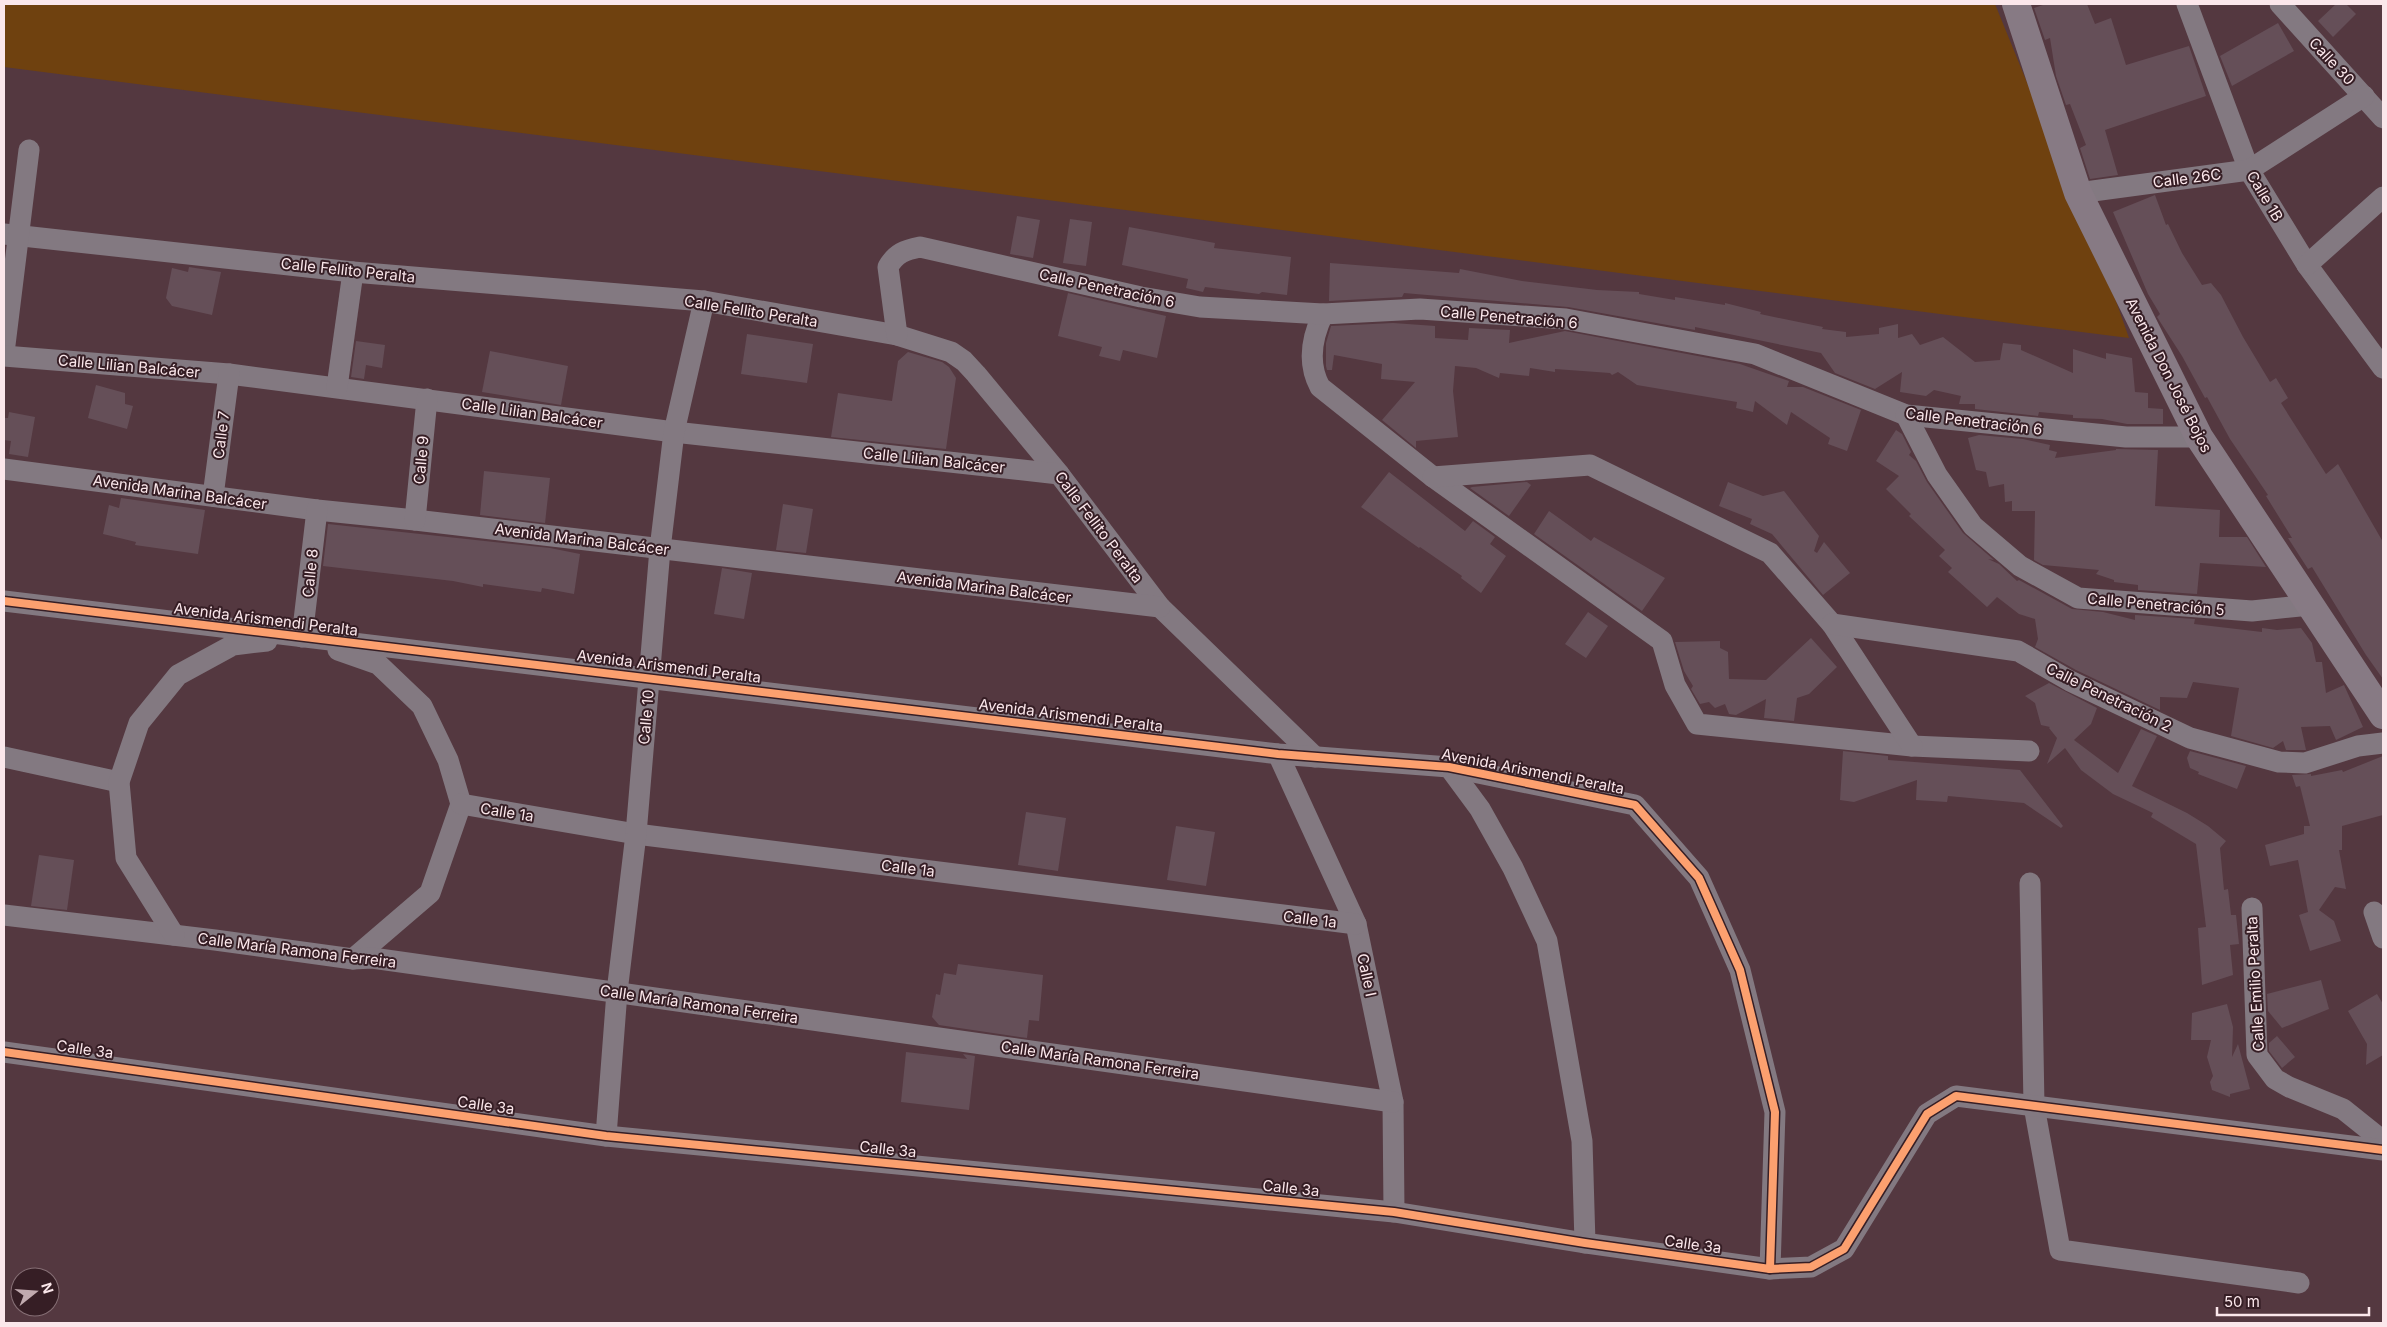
<svg xmlns="http://www.w3.org/2000/svg" width="2387" height="1327" font-family="Inter,sans-serif">
<style>
.green{fill:#6f410f}
.building{fill:#654f58}
.lines{fill:none;stroke-linecap:round;stroke-linejoin:round}
.street{stroke:#837981;stroke-width:21}
.secondary{stroke:#877a84;stroke-width:28}
.cycleway-casing{stroke:#361e25;stroke-width:11}
.cycleway{stroke:#fca06f;stroke-width:8}
.labels{text-anchor:middle;dominant-baseline:central;stroke-width:4;stroke-linejoin:round;paint-order:stroke}
.street-label{font-size:15px;fill:#fbe7eb;stroke:#361e25}
</style>
<rect width="100%" height="100%" fill="#543840"/>
<polygon class="green" points="4,4 1995,4 2065,176 2078,193 2129,338 4,67"/>
<g class="building">
<polygon points="2046,4 2087,4 2095,24 2111,18 2126,65 2189,46 2206,96 2105,130 2118,175 2090,179 2080,148 2086,145 2070,104 2066,105 2056,76 2050,38 2045,40 2034,8"/>
<polygon points="2336,4 2346,4 2356,14 2333,37 2318,21"/>
<polygon points="2278,23 2294,51 2232,86 2220,56"/>
<polygon points="2155,195 2166,225 2168,224 2182,253 2202,285 2211,283 2221,295 2243,337 2270,382 2276,378 2288,398 2281,403 2326,474 2338,464 2383,542 2383,679 2366,655 2312,567 2308,569 2288,538 2292,538 2266,496 2268,495 2230,439 2207,397 2205,398 2182,356 2157,317 2160,314 2148,294 2113,212"/>
<polygon points="1017,216 1040,220 1033,258 1010,254"/>
<polygon points="1070,219 1092,222 1086,266 1063,263"/>
<polygon points="1129,227 1215,243 1214,248 1291,257 1287,295 1262,292 1259,294 1205,287 1203,292 1186,288 1188,279 1122,265"/>
<polygon points="1330,263 1459,273 1460,269 1522,281 1597,290 1639,292 1639,294 1675,300 1675,297 1725,305 1725,303 1761,312 1760,314 1823,327 1822,329 1846,332 1846,337 1879,334 1879,328 1898,324 1898,338 1912,334 1920,345 1943,337 1975,362 2000,360 2003,343 2021,345 2021,350 2073,373 2073,349 2106,359 2106,353 2132,358 2135,392 2148,393 2148,408 2163,409 2163,424 2127,424 2102,419 2073,418 2073,415 2039,412 2038,416 1975,409 1975,404 1959,404 1961,396 1934,390 1926,396 1900,392 1902,372 1875,389 1835,373 1821,353 1695,327 1695,330 1568,307 1404,293 1402,297 1329,301"/>
<polygon points="189,267 221,272 212,315 172,306 166,298 172,268 188,272"/>
<polygon points="1068,293 1166,316 1157,358 1123,350 1120,361 1099,356 1102,347 1058,336"/>
<polygon points="1393,323 1435,326 1435,338 1468,340 1469,328 1510,330 1509,343 1565,331 1740,364 1789,381 1787,387 1803,387 1861,410 1847,451 1828,444 1830,438 1791,412 1787,425 1755,401 1753,412 1736,408 1737,402 1637,385 1618,372 1612,375 1610,373 1555,369 1555,372 1530,368 1529,376 1500,373 1499,378 1476,368 1455,366 1453,391 1458,437 1416,441 1416,448 1382,420 1415,382 1381,379 1382,364 1334,355 1332,370 1327,370 1326,366 1326,343 1331,326"/>
<polygon points="747,334 813,344 807,383 741,374"/>
<polygon points="356,341 385,345 382,368 366,365 364,379 351,377"/>
<polygon points="490,351 568,366 561,405 482,392"/>
<polygon points="908,352 942,362 949,367 956,378 946,449 831,437 838,393 892,401 898,361"/>
<polygon points="96,385 125,393 125,404 133,406 127,429 88,418"/>
<polygon points="9,412 35,417 28,457 9,454 11,441 4,440 4,418 8,418"/>
<polygon points="1896,430 1902,434 1911,452 1909,455 1916,461 1927,482 1963,533 1994,560 1988,559 1999,564 2017,581 2019,580 2072,609 2103,612 2135,620 2135,615 2195,619 2194,624 2262,632 2262,628 2277,630 2301,628 2312,643 2316,662 2322,662 2326,693 2344,685 2363,727 2336,740 2330,726 2301,727 2306,750 2286,750 2283,741 2273,748 2231,736 2239,688 2193,682 2187,698 2160,697 2160,710 2076,670 2035,647 2038,639 2035,619 2019,614 1997,597 1987,607 1948,572 1952,568 1939,556 1945,550 1909,516 1911,514 1886,489 1899,476 1876,461"/>
<polygon points="1979,435 2023,439 2050,445 2049,450 2057,452 2055,458 2116,450 2116,449 2158,450 2155,506 2220,510 2219,537 2247,537 2266,567 2200,563 2197,594 2138,590 2138,585 2114,582 2114,580 2096,574 2099,570 2043,565 2034,560 2035,511 2012,511 2012,501 2005,502 2004,484 1989,487 1986,472 1976,470 1968,438"/>
<polygon points="484,471 550,478 545,523 480,515"/>
<polygon points="1389,472 1465,531 1473,521 1495,537 1490,544 1506,556 1481,593 1461,578 1462,576 1420,547 1419,548 1361,507"/>
<polygon points="1527,482 1531,485 1509,516 1470,488 1472,487"/>
<polygon points="1728,482 1763,496 1784,491 1819,536 1814,551 1817,553 1824,542 1850,573 1823,595 1772,534 1750,524 1752,519 1719,506"/>
<polygon points="121,498 205,510 198,554 135,545 136,542 103,534 109,505 119,508"/>
<polygon points="783,504 813,509 806,553 776,550"/>
<polygon points="1549,511 1591,541 1594,537 1665,578 1642,611 1534,534"/>
<polygon points="328,524 550,548 580,554 574,594 542,588 541,592 483,584 483,587 453,581 323,566"/>
<polygon points="722,568 752,573 744,619 714,614"/>
<polygon points="1588,612 1608,626 1586,658 1565,644"/>
<polygon points="1811,638 1837,667 1809,694 1797,698 1794,721 1764,718 1766,699 1736,715 1729,714 1725,704 1715,708 1709,702 1700,704 1691,689 1693,686 1684,671 1675,642 1720,641 1720,648 1728,652 1729,679 1766,680"/>
<polygon points="2049,683 2097,708 2091,724 2074,740 2118,773 2141,729 2157,736 2132,786 2187,813 2208,826 2226,841 2220,848 2224,890 2228,889 2231,915 2236,915 2239,944 2230,945 2233,975 2202,985 2198,928 2206,927 2196,844 2151,817 2153,813 2113,794 2081,770 2065,748 2047,764 2057,738 2049,728 2050,727 2041,725 2035,703 2025,696"/>
<polygon points="1843,751 1888,756 1888,760 2020,770 2063,826 2061,828 2024,803 1948,796 1947,802 1916,800 1917,780 1854,802 1840,800"/>
<polygon points="2190,751 2246,766 2237,789 2198,774 2199,772 2190,768 2187,758"/>
<polygon points="2383,756 2383,815 2342,826 2342,850 2339,850 2346,889 2335,887 2319,910 2334,921 2341,941 2310,951 2299,915 2308,912 2298,860 2270,866 2265,845 2304,834 2304,826 2310,826 2300,786 2296,787 2292,775 2311,774 2311,776 2342,770 2343,772"/>
<polygon points="1026,812 1066,818 1058,871 1018,865"/>
<polygon points="1176,826 1215,832 1206,886 1167,880"/>
<polygon points="39,855 74,860 67,910 31,906"/>
<polygon points="958,964 1043,975 1039,1021 1029,1020 1027,1038 939,1025 932,1017 936,994 940,995 944,973 956,975"/>
<polygon points="2321,980 2329,1009 2282,1028 2268,1011 2267,994"/>
<polygon points="2377,994 2383,1004 2383,1055 2366,1065 2367,1044 2348,1011"/>
<polygon points="2227,1004 2233,1027 2232,1057 2238,1044 2250,1089 2230,1094 2230,1097 2212,1090 2210,1082 2213,1076 2207,1057 2211,1040 2191,1040 2192,1013"/>
<polygon points="2277,1036 2295,1057 2282,1068 2269,1051 2269,1043"/>
<polygon points="906,1052 967,1059 963,1054 975,1056 969,1110 901,1102"/>
</g>
<g class="lines">
<g class="street">
<polyline points="2187,4 2249,170 2307,265 2383,368"/>
<polyline points="2280,4 2383,118"/>
<polyline points="2078,193 2249,170 2364,96"/>
<polyline points="4,234 353,272 704,301 897,335 951,352 964,361 976,374 1059,474 1160,607 1315,757"/>
<polyline points="2307,265 2383,197"/>
<path d="M1323,314C1312,337 1307,363 1320,387L1433,477L1662,641L1675,685L1697,724L1912,746L2029,751"/>
<path d="M897,335L888,267C896,253 905,250 920,247L1141,297L1200,307L1323,314L1420,309L1566,319L1755,354L1906,415L2126,437H2199"/>
<polyline points="4,353 29,150"/>
<polyline points="4,356 229,374 674,432 1059,474"/>
<polyline points="337,387 353,272"/>
<polyline points="1906,415 1937,475 1973,526 2020,566 2078,598 2252,611 2310,605"/>
<polyline points="4,469 317,510 415,520 1160,607"/>
<polyline points="1433,477 1590,465 1770,553 1832,624 1912,746"/>
<polyline points="213,496 229,374"/>
<polyline points="415,520 427,399"/>
<polyline points="4,601 1278,754 1449,767 1635,805 1699,878 1740,970 1775,1112 1770,1269"/>
<polyline points="1832,624 2018,651 2070,681 2190,738 2279,762 2305,763 2358,746 2383,743"/>
<polyline points="302,637 317,510"/>
<polyline points="338,650 378,664 422,706 448,760 461,804 430,893 353,959"/>
<polyline points="1278,754 1356,924 1393,1102 1394,1212"/>
<polyline points="4,757 119,782"/>
<polyline points="1449,767 1480,809 1513,868 1547,941 1582,1141 1585,1243"/>
<polyline points="461,804 636,834 1356,924"/>
<polyline points="2030,883 2034,1106 2060,1250 2299,1283"/>
<polyline points="2252,908 2257,1055 2275,1079 2289,1087 2343,1109 2383,1141"/>
<polyline points="2374,912 2383,938"/>
<polyline points="4,915 215,940 353,959 372,958 1393,1102"/>
<polyline points="174,935 126,858 119,782 139,723 178,675 233,645 267,641"/>
<polyline points="4,1052 606,1136 1394,1212 1585,1243 1770,1269 1811,1267 1844,1249 1927,1114 1956,1096 2383,1150"/>
<polyline points="606,1136 617,992 636,834 660,549 674,432 704,301"/>
</g>
<polyline class="secondary" points="2016,4 2078,193 2199,437 2383,715"/>
<g class="cycleway-casing">
<g id="cycleway">
<polyline points="4,601 1278,754 1449,767 1635,805 1699,878 1740,970 1775,1112 1770,1269"/>
<polyline points="4,1052 606,1136 1394,1212 1585,1243 1770,1269 1811,1267 1844,1249 1927,1114 1956,1096 2383,1150"/>
</g>
</g>
<use href="#cycleway" class="cycleway"/>
</g>
<g class="labels">
<g class="street-label">
<text transform="translate(2332 61) rotate(47)">Calle 30</text>
<text transform="translate(2187 178) rotate(-7)">Calle 26C</text>
<text transform="translate(2265 196) rotate(59)">Calle 1B</text>
<text transform="translate(348 270) rotate(6)">Calle Fellito Peralta</text>
<text transform="translate(1107 288) rotate(12)">Calle Penetración 6</text>
<text transform="translate(751 311) rotate(9)">Calle Fellito Peralta</text>
<text transform="translate(1509 317) rotate(5)">Calle Penetración 6</text>
<text transform="translate(129 366) rotate(5)">Calle Lilian Balcácer</text>
<text transform="translate(2169 375) rotate(63)">Avenida Don José Bojos</text>
<text transform="translate(532 413) rotate(8)">Calle Lilian Balcácer</text>
<text transform="translate(1974 421) rotate(7)">Calle Penetración 6</text>
<text transform="translate(221 435) rotate(-83)">Calle 7</text>
<text transform="translate(421 460) rotate(-85)">Calle 9</text>
<text transform="translate(934 460) rotate(6)">Calle Lilian Balcácer</text>
<text transform="translate(180 492) rotate(8)">Avenida Marina Balcácer</text>
<text transform="translate(1099 527) rotate(53)">Calle Fellito Peralta</text>
<text transform="translate(582 539) rotate(7)">Avenida Marina Balcácer</text>
<text transform="translate(310 573) rotate(-84)">Calle 8</text>
<text transform="translate(984 587) rotate(7)">Avenida Marina Balcácer</text>
<text transform="translate(2156 604) rotate(5)">Calle Penetración 5</text>
<text transform="translate(266 619) rotate(7)">Avenida Arismendi Peralta</text>
<text transform="translate(669 666) rotate(7)">Avenida Arismendi Peralta</text>
<text transform="translate(2109 697) rotate(26)">Calle Penetración 2</text>
<text transform="translate(1071 715) rotate(7)">Avenida Arismendi Peralta</text>
<text transform="translate(646 717) rotate(-85)">Calle 10</text>
<text transform="translate(1533 771) rotate(11)">Avenida Arismendi Peralta</text>
<text transform="translate(507 812) rotate(9)">Calle 1a</text>
<text transform="translate(908 868) rotate(7)">Calle 1a</text>
<text transform="translate(1310 919) rotate(7)">Calle 1a</text>
<text transform="translate(297 950) rotate(7)">Calle María Ramona Ferreira</text>
<text transform="translate(1367 975) rotate(78)">Calle I</text>
<text transform="translate(2255 984) rotate(-93)">Calle Emilio Peralta</text>
<text transform="translate(699 1004) rotate(8)">Calle María Ramona Ferreira</text>
<text transform="translate(85 1049) rotate(8)">Calle 3a</text>
<text transform="translate(1100 1060) rotate(8)">Calle María Ramona Ferreira</text>
<text transform="translate(486 1105) rotate(8)">Calle 3a</text>
<text transform="translate(888 1149) rotate(6)">Calle 3a</text>
<text transform="translate(1291 1188) rotate(6)">Calle 3a</text>
<text transform="translate(1693 1244) rotate(8)">Calle 3a</text>
</g>
</g>
<rect width="2387" height="1327" fill="none" stroke="#fbe7eb" stroke-width="10"/>
<g transform="translate(35 1292) rotate(73)"><circle r="24" fill="#361e25" stroke="#856e74"/>
<path d="M0-4L9 19L0 12L-9 19Z" fill="#c1aaaf"/>
<text y="-8" font-size="14" font-weight="bold" text-anchor="middle" fill="#fbe7eb">N</text>
</g>
<path d="M2217 1307v8h152v-8" fill="none" stroke="#fbe7eb" stroke-width="2.5"/>
<text x="2224" y="1307" font-size="15" fill="#fbe7eb" stroke="#361e25" stroke-width="4" paint-order="stroke">50 m</text>
</svg>
